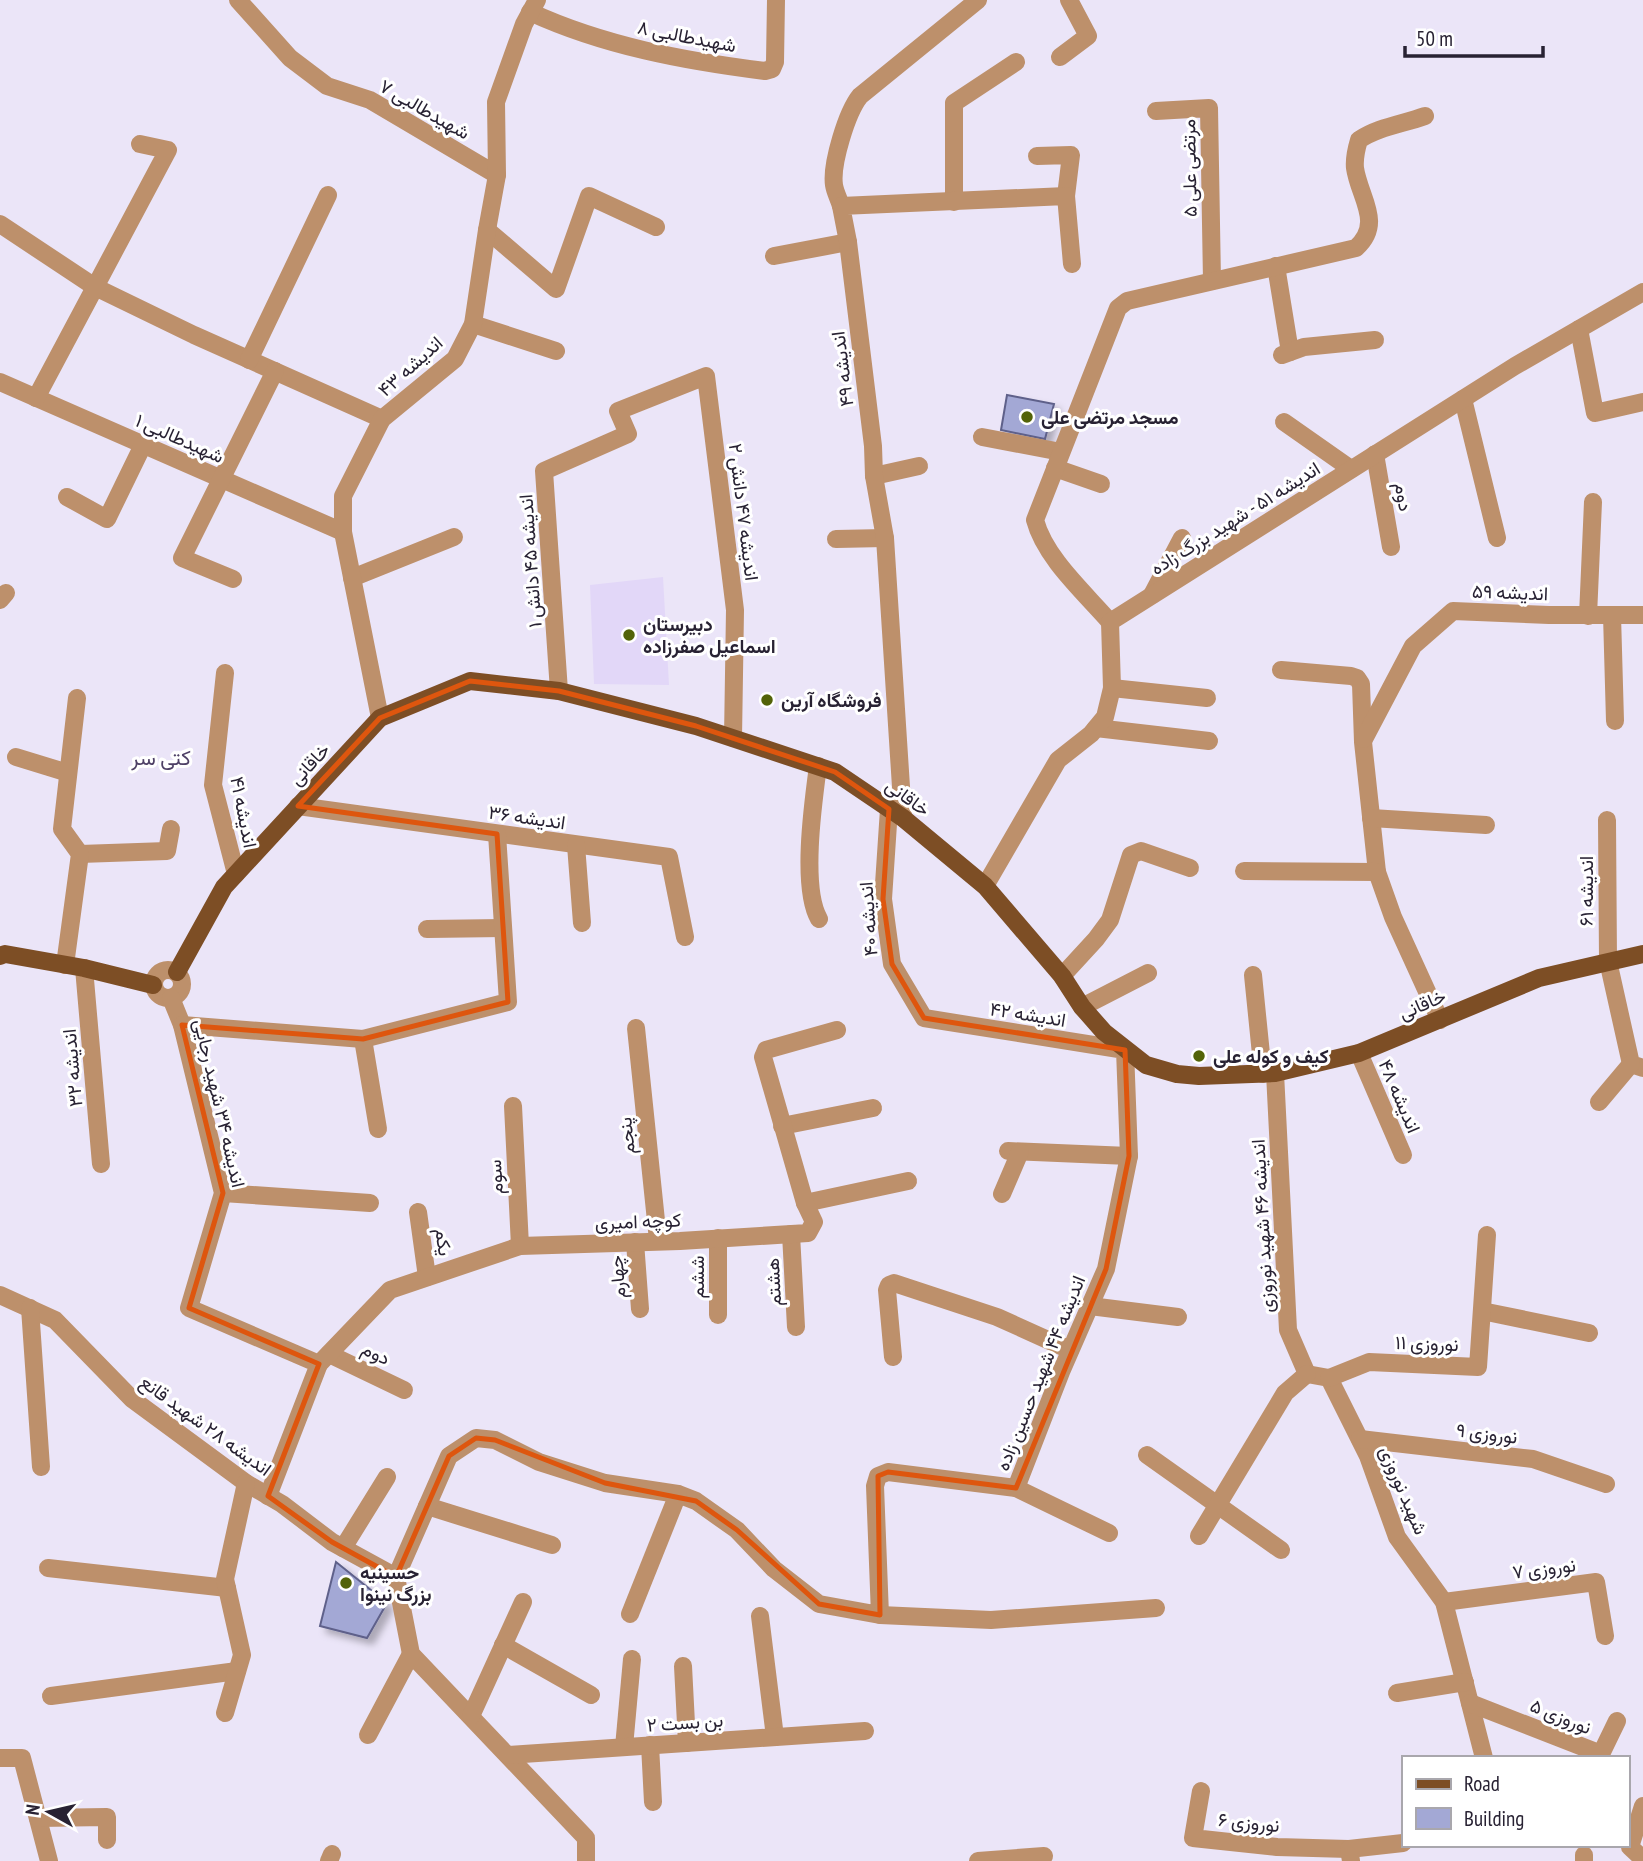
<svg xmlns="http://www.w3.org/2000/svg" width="1643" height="1861" font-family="'PT Sans Narrow',Vazirmatn,sans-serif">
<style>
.built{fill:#e2d7f8}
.building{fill:#a3a8d5;stroke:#5e618a;stroke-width:2;filter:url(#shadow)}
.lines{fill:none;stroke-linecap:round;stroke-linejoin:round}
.minor{stroke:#bd906b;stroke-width:18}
.major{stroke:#7d4e25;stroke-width:18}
.marked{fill:none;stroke:#de560e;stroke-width:5;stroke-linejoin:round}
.poi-dot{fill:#536308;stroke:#fff;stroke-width:2.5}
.labels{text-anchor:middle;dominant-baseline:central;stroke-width:6;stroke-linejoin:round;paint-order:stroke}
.street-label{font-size:19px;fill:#282233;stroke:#fff}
.poi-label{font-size:19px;font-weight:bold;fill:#282233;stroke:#fff;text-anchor:start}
.neighbourhood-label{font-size:21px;fill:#4e4066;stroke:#fff}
</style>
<defs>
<filter id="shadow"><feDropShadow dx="6" dy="6" stdDeviation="3.5" flood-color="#0004"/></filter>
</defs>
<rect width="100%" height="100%" fill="#ebe5f8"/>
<polygon class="built" points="663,577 669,685 594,684 590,585"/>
<g class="building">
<polygon points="1007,395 1054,404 1045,439 1001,430"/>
<polygon points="336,1562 387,1603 367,1638 320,1626"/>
</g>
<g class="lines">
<g class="minor">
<polyline points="238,0 290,58 327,86 370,100 497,175"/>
<path d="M530,12C604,46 685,61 765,71L772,69L775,62L776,0"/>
<polyline points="1060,57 1088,36 1069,0"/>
<polyline points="1156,111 1209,108 1212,281"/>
<polyline points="1037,156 1071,155 1066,196"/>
<polyline points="954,202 954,103 1016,62"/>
<path d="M841,206C839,199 835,192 834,185C831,164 847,112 860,96L978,0"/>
<polyline points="0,224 95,287 194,335 382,419"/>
<polyline points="487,230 556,289 589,196 656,227"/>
<polyline points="774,256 848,242"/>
<polyline points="1276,266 1290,352"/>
<polyline points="473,324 556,351"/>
<polyline points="1579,329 1595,413 1643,402"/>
<polyline points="1282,355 1304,347 1375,340"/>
<polyline points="249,360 328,195"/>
<polyline points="0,382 343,532"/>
<polyline points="36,398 168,150 140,144"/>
<polyline points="1463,399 1497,538"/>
<polyline points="1284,422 1351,469"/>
<polyline points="982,437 1061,452"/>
<polyline points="1375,454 1391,547"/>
<polyline points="1055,468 1101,484"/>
<polyline points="874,476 919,466"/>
<polyline points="67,497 107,519 143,445"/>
<polyline points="836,539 885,538"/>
<polyline points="352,578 454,537"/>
<polyline points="233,579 182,558 275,371"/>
<polyline points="1152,595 1182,538"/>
<polyline points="0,600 6,593"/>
<polyline points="1612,615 1615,721"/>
<polyline points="1588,616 1593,502"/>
<path d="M1110,622C1085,593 1045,558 1035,520L1118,308L1127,301L1356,248C1384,223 1359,197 1355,168C1354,158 1356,150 1359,140C1378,127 1403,124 1425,116"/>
<polyline points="1281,670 1351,676 1357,678 1361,684 1363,742 1377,872 1393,917 1440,1020"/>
<polyline points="225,673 213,785 236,874"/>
<polyline points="1112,688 1207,698"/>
<polyline points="559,691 544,471 628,434 618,411 706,376 735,610 733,738"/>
<polyline points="380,718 343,532 343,496 382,419 455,359 473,324 487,230 497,175 496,102 524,24 537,0"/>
<polyline points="1096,728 1209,741"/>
<polyline points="1364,739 1413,646 1453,611 1549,615 1643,615"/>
<polyline points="16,757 68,773"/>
<path d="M818,766C813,803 801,888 819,919"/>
<polyline points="298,806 669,857 685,937"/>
<polyline points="903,818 885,538 874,476 873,446 848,242 841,206 1066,196 1072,264"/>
<polyline points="1371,818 1486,825"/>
<polyline points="1607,820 1608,961 1631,1064 1643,1068"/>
<polyline points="576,845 582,923"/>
<polyline points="80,854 167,851 171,829"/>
<polyline points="1244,871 1377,872"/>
<polyline points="985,886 1058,760 1091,734 1105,717 1112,688 1110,622 1515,366 1643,292"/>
<polyline points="427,929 503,928"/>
<polyline points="65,965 80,854 62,829 77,698"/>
<polyline points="84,968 101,1164"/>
<circle cx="168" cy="984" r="14"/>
<polyline points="1253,975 1263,1074"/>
<polyline points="1062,976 1096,939 1110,920 1131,855 1141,851 1190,868"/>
<polyline points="171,998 182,1025 223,1193 189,1308 319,1364 268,1496"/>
<polyline points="1082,1007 1148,973"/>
<polyline points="182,1025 363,1039 508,1002 497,834"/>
<polyline points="636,1028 658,1240"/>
<polyline points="363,1039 378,1129"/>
<polyline points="1359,1053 1403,1155"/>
<polyline points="1275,1073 1288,1330 1307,1374"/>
<polyline points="1599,1102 1631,1064"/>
<polyline points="513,1106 520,1246"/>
<polyline points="782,1126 873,1108"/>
<polyline points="1008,1151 1129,1156"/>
<polyline points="223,1193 370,1203"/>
<polyline points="1002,1194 1020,1152"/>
<polyline points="805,1203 908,1181"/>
<polyline points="418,1212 427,1277"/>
<polyline points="791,1234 796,1327"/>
<polyline points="635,1242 640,1309"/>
<polyline points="0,1295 55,1320 132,1399 246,1483 282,1504 332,1542 396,1577"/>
<polyline points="1090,1306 1178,1317"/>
<polyline points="30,1308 41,1467"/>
<polyline points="1482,1311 1589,1333"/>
<polyline points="718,1315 718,1238"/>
<polyline points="329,1354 404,1390"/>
<polyline points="893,1357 887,1290 889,1285 894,1283 997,1317 1070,1350"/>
<polyline points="319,1364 390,1290 520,1246 680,1241 808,1233 814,1222 805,1203 763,1057 766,1050 837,1030"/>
<polyline points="1307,1374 1329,1378 1368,1456 1397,1537 1444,1602 1484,1758"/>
<polyline points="1329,1378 1369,1362 1478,1367 1487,1235"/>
<polyline points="1360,1439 1533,1459 1606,1484"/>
<polyline points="1147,1455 1281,1550"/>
<polyline points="1016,1488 1109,1533"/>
<polyline points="427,1506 552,1545"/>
<polyline points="1199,1536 1285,1393 1307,1374"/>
<polyline points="343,1548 387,1477"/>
<polyline points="48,1568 227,1588"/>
<polyline points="396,1577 449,1456 476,1438 495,1440 539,1462 605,1483 678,1494 696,1501 737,1530 774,1569 819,1604 880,1615 875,1486 878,1476 888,1472 1016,1488 1061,1372 1106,1269 1129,1156 1125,1050 924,1018 892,964 883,899 889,809"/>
<polyline points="396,1577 411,1654 586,1838 586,1861"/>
<polyline points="1444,1602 1596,1582 1605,1636"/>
<polyline points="630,1614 678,1494"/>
<polyline points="880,1615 991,1620 1156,1608"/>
<polyline points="760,1616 775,1737"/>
<polyline points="503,1645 591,1695"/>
<polyline points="683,1666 687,1743"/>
<polyline points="1397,1693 1465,1682"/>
<polyline points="51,1696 237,1671"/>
<polyline points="1470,1703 1601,1754 1617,1721"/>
<polyline points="225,1713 242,1655 225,1579 246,1483"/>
<polyline points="471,1716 523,1602"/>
<polyline points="368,1735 411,1654"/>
<polyline points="650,1745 653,1802"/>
<polyline points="624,1747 632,1659"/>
<polyline points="508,1755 865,1731"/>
<polyline points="0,1758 22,1758 49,1861"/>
<polyline points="1201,1791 1193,1838 1277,1847 1349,1849"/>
<polyline points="1643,1806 1630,1847 1643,1859"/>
<polyline points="38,1818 107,1817 107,1840"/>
<polyline points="1584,1855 1584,1861"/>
<polyline points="329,1861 332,1854"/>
<polyline points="978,1861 1044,1856"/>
<polyline points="1351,1861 1349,1849 1403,1843"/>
</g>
<g class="major">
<polyline points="0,956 5,954 84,968 153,985"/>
<polyline points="177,972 224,887 380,718 470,681 559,691 696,726 835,772 903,818 985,886 1062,976 1082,1007 1104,1032 1146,1065 1177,1074 1199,1076 1275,1073 1359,1053 1539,978 1643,954"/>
</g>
</g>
<path class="marked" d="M470,681L559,691L696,726L835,772L889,809L883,899L892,964L924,1018L1125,1050L1129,1156L1106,1269L1016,1488L888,1472L878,1476L880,1615L819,1604L737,1530L696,1501L605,1483L495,1440L476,1438L449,1456L396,1577L332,1542L268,1496L319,1364L189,1308L223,1193L182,1025L363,1039L508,1002L497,834L298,806L380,718Z"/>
<g class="poi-dot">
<circle cx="1027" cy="417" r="7"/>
<circle cx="629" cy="635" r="7"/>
<circle cx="767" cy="700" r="7"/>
<circle cx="1199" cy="1056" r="7"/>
<circle cx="346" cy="1583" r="7"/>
</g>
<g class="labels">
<g class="street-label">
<text transform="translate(687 36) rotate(11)">شهیدطالبی ۸</text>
<text transform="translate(425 109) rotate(30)">شهیدطالبی ۷</text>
<text transform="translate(1189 168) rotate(-91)">مرتضی علی ۵</text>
<text transform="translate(410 366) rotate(-42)">اندیشه ۴۳</text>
<text transform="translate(842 369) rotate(-97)">اندیشه ۴۹</text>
<text transform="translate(180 438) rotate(24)">شهیدطالبی ۱</text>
<text transform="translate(1404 497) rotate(81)">دوم</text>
<text transform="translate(744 512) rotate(83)">اندیشه ۴۷ دانش ۲</text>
<text transform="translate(1235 518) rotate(-32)">اندیشه ۵۱ - شهید بزرگ زاده</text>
<text transform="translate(530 561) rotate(-94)">اندیشه ۴۵ دانش ۱</text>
<text transform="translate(1510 592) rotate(2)">اندیشه ۵۹</text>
<text transform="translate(309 764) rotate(-47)">خاقانی</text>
<text transform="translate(908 797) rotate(36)">خاقانی</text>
<text transform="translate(244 812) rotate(79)">اندیشه ۴۱</text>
<text transform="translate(527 817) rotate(8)">اندیشه ۳۶</text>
<text transform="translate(1586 891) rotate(-90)">اندیشه ۶۱</text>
<text transform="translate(868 919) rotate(-94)">اندیشه ۴۰</text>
<text transform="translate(1422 1004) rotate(-23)">خاقانی</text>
<text transform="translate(1028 1014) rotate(9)">اندیشه ۴۲</text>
<text transform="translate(72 1068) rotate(-95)">اندیشه ۳۲</text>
<text transform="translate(1400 1096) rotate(67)">اندیشه ۴۸</text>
<text transform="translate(220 1103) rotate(77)">اندیشه ۳۴ شهید رجایی</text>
<text transform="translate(626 1136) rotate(-96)">پنجم</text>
<text transform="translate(495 1177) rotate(-93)">سوم</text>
<text transform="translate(638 1221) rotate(-2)">کوچه امیری</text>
<text transform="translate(1262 1226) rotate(-93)">اندیشه ۴۶ شهید نوروزی</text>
<text transform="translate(444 1242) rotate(82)">یکم</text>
<text transform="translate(617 1277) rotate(-95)">چهارم</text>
<text transform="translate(697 1277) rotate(-90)">ششم</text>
<text transform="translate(773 1282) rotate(-93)">هشتم</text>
<text transform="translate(1427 1343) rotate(2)">نوروزی ۱۱</text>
<text transform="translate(376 1353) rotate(26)">دوم</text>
<text transform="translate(1040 1373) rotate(-68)">اندیشه ۴۴ شهید حسین زاده</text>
<text transform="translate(206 1425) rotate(36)">اندیشه ۲۸ شهید قانع</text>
<text transform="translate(1487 1433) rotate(7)">نوروزی ۹</text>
<text transform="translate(1404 1490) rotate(67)">شهید نوروزی</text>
<text transform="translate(1544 1568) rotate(-7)">نوروزی ۷</text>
<text transform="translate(1561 1716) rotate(22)">نوروزی ۵</text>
<text transform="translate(685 1722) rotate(-4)">بن بست ۲</text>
<text transform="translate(1249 1822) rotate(6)">نوروزی ۶</text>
</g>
<g class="poi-label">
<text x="1041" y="417">مسجد مرتضی علی</text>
<text x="643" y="624">دبیرستان<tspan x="643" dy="22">اسماعیل صفرزاده</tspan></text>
<text x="781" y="700">فروشگاه آرین</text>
<text x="1213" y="1056">کیف و کوله علی</text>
<text x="360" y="1572">حسینیه<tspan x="360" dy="22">بزرگ نینوا</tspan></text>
</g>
<g class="neighbourhood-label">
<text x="161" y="757">کتی سر</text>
</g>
</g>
<rect x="1402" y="1756" width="228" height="91" fill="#ffffff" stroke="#a9a7ad" stroke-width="2"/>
<rect x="1416" y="1779" width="35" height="10" fill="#7d4e25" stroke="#a9a7ad" stroke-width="2"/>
<text x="1464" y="1791" font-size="21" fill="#282233">Road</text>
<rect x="1416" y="1808" width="35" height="21" fill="#a3a8d5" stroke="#a9a7ad" stroke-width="2"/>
<text x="1464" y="1826" font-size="21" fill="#282233">Building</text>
<g transform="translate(49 1812) rotate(278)" stroke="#ffffff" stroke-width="5" paint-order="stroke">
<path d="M0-5L12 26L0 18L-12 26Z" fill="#282233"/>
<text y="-10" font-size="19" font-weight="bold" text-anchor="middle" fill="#282233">N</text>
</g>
<path d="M1405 46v10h138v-10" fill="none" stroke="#282233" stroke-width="3.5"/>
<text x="1416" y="46" font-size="21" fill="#282233" stroke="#ffffff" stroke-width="5" paint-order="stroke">50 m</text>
</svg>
